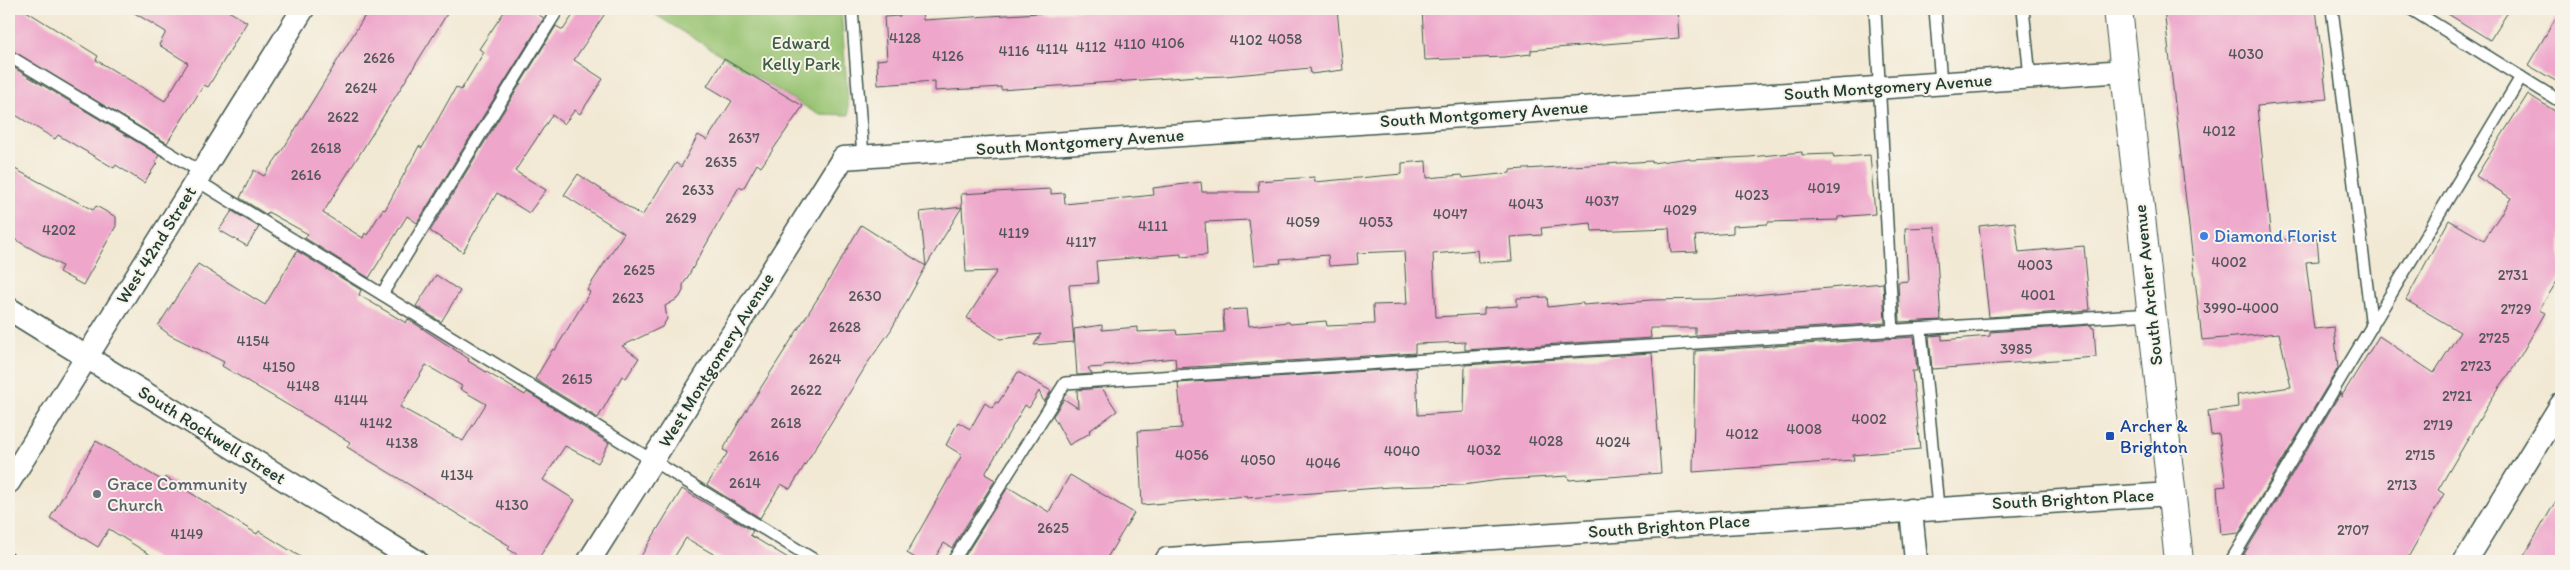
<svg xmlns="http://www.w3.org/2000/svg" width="2570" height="570" font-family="Itim,sans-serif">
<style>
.green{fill:#97c371;stroke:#5b8052}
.building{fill:#eea6cb;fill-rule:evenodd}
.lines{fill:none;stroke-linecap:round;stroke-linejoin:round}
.service-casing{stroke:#3f574c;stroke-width:14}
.minor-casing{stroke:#3f574c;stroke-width:25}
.secondary-casing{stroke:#3f574c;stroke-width:30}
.service{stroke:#fff;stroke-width:11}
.minor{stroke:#fff;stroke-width:22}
.secondary{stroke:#fff;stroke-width:28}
.shop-dot{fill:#3f7fe0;stroke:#f7f3e8;stroke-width:2}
.transit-dot{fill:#1a4fb4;stroke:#f7f3e8;stroke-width:2}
.worship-dot{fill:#6b7280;stroke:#f7f3e8;stroke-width:2}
.labels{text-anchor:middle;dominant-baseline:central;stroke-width:4;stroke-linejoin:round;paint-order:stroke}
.number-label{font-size:15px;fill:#53575a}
.park-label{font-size:18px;fill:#3d5e43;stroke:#f7f3e8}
.street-label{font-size:18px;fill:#1f3d34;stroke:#f7f3e8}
.shop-label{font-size:18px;fill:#366cbe;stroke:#f7f3e8;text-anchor:start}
.transit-label{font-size:18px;fill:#164399;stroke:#f7f3e8;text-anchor:start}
.worship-label{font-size:18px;fill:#5b616d;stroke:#f7f3e8;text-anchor:start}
</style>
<rect width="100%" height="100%" fill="#f7f3e8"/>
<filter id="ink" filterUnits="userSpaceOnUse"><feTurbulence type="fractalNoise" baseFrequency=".02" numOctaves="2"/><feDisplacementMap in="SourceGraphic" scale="10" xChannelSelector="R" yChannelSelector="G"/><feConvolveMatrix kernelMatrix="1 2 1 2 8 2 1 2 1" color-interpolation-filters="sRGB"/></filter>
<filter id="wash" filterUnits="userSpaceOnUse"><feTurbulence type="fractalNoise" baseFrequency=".0096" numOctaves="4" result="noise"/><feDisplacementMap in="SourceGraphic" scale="20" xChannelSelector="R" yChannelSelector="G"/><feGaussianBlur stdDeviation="1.12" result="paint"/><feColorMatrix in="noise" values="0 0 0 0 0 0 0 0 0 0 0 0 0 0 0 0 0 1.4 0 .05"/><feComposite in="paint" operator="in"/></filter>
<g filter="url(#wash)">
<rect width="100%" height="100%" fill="#f2e9d4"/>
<polygon class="green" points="646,9 841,9 849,115 817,114"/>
<g id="blocks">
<g class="building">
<polygon points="9,9 23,9 98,56 96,60 165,101 188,63 159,45 166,32 128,9 225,9 247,22 208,87 204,85 167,143 9,49"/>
<polygon points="369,9 450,9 323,213 363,238 365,233 367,235 383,209 385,210 419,146 422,148 456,87 461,90 484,52 479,49 506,9 529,9 544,18 417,223 407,216 369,278 305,238 308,234 268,212 267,215 240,198 254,170 264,176 285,146"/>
<polygon points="577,9 608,9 574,60 603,79 580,114 575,110 564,124 552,115 515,171 546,190 529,213 497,193 463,252 430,231 556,26 563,30"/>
<polygon points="900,9 922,9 923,20 1107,9 1337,9 1343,70 1311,74 1310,68 1225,76 1198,77 1198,76 1001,90 1001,87 935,91 935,81 878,85 877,60 887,59 884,17 900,16"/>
<polygon points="1422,9 1604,9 1604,14 1651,12 1651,9 1677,9 1679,38 1531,50 1531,54 1504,57 1425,60"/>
<polygon points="2164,9 2316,9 2327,99 2257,106 2271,240 2317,239 2319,261 2306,262 2314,329 2334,327 2338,368 2239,533 2221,535 2217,487 2226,486 2219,434 2211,435 2208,411 2238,407 2237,395 2291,387 2279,333 2202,340"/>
<polygon points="2440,9 2510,9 2490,40"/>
<polygon points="2561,9 2561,84 2528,65"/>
<polygon points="724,59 803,106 761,167 757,164 743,189 739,187 683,285 683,291 679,298 665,306 667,319 662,327 622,346 639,358 626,378 622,376 598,418 535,379 553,349 555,350 590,292 587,290 624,233 564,195 578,174 642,216 676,163 681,167 698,135 707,140 732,101 707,86"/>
<polygon points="9,65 159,155 155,162 157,163 144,183 116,165 114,168 58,135 55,139 9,111"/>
<polygon points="2528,94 2561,115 2561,275 2539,310 2545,313 2514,367 2492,398 2438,490 2444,494 2406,561 2240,561 2341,392 2341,397 2379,336 2434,373 2460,332 2406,300 2449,220 2484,240 2511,198 2476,176"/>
<polygon points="1802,152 1802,155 1833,154 1834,158 1870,155 1875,214 1838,217 1838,220 1768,222 1768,224 1733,226 1733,233 1695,236 1697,252 1671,253 1669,228 1592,231 1591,223 1541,228 1542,235 1510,237 1512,261 1478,263 1477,250 1433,254 1436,317 1484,314 1484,308 1517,306 1517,298 1547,297 1548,307 1583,303 1583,305 1651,300 1711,299 1883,283 1885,323 1695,335 1695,328 1650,328 1651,338 1465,350 1465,342 1415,344 1415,353 1176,368 1175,358 1104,365 1104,367 1088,368 1092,374 1077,375 1074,329 1102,325 1102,330 1138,327 1138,332 1176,330 1177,335 1224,332 1223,310 1247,309 1249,326 1289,322 1290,324 1326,321 1327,326 1374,324 1373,305 1407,304 1404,251 1357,253 1358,264 1329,266 1328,255 1280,259 1281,263 1254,265 1249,220 1205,222 1207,255 1181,257 1181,254 1096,261 1098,283 1069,285 1074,342 1034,345 1041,334 1000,339 967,318 997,271 966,272 962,207 926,266 920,212 962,207 961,194 1012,191 1051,189 1051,194 1064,193 1065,204 1154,195 1153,188 1201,182 1202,192 1259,192 1258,181 1314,177 1315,182 1402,174 1402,163 1426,161 1427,178 1462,175 1463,178 1510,173 1510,170 1652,161 1652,163 1689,158 1690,160 1750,157"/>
<polygon points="9,166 93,210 96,206 116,217 116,226 83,285 59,272 62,266 9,236"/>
<polygon points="232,211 259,227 247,246 219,230"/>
<polygon points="2015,222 2019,252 2084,246 2090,310 1989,317 1979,226"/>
<polygon points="861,225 926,266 891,330 869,361 790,489 781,484 760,518 707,485 728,452 723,450 739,422 823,290"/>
<polygon points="1935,227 1941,320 1900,322 1898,282 1908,281 1905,228"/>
<path d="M297,251L361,290L359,295L406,323L408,319L469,359L468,361L525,395L527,392L609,443L598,463L565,446L543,480L575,500L537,561H528L508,549L510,546L347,447L350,442L222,366L224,362L170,335L158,326L198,264L265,305ZM426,365L462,386L460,389L486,404L463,441L400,407Z"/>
<polygon points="436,275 460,291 441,322 416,306"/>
<polygon points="2091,325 2092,328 2094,328 2096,357 1932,369 1929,336 1942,335 1942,340 1990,336 1990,332"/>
<polygon points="1914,337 1917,371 1912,371 1920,449 1853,455 1854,460 1693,472 1695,351"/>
<polygon points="1652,353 1661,473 1569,480 1568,476 1500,480 1463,485 1391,487 1247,498 1247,496 1142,505 1138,431 1182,428 1178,383 1416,368 1418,415 1464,412 1465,365"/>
<polygon points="1018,372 1051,391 1044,402 1039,391 1029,408 1025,405 985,474 995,480 952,548 944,543 933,561 920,561 907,553 962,455 946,445 958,422 970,429 985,403 992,408 996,402 998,403"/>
<polygon points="1102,388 1117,411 1089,431 1090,433 1069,445 1053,416 1064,399 1078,408 1077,390"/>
<polygon points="96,441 163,481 165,477 257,534 259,531 307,561 160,561 109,529 98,547 50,518"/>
<polygon points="1070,475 1134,513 1105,561 973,561 965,556 1008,487 1049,512"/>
<polygon points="682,489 753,531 750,535 793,561 725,561 686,538 672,561 638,561"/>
<polygon points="2561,492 2561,561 2521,561"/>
</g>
</g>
</g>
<g filter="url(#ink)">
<use href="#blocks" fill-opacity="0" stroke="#3f574c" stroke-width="1"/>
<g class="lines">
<g class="service-casing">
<g id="service">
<polyline points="852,9 863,157"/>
<polyline points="1875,9 1893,332"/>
<polyline points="1935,9 1941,83"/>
<polyline points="2023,9 2030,77"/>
<polyline points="2332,9 2372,327"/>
<polyline points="2411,9 2561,102"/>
<polyline points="9,56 201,172"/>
<polyline points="196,180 816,561"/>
<polyline points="382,294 558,9"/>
<polyline points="1921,330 1938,507"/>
<polyline points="9,559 12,561"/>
<polyline points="953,561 1065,383 2152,314"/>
<polyline points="2231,561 2521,77"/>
</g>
</g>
<g class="minor-casing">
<g id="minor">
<polyline points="9,309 416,561"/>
<polyline points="9,482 303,9"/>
<polyline points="1911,510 1916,561"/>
<polyline points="1167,559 2171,494"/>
<polyline points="589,561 843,158 2125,71"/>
<polyline points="2465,561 2561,405"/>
</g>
</g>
<g class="secondary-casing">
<polyline id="secondary" points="2118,9 2179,561"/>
</g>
<use href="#service" class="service"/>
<use href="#minor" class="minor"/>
<use href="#secondary" class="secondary"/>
</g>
</g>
<circle class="shop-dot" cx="2204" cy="236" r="5"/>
<rect class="transit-dot" x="2105" y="431" width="10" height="10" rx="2.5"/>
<circle class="worship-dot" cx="97" cy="494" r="5"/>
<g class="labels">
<g class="number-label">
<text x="905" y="38">4128</text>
<text x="1285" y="39">4058</text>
<text x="1246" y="40">4102</text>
<text x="1168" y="43">4106</text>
<text x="1130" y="44">4110</text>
<text x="1091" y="47">4112</text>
<text x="1052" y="49">4114</text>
<text x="1014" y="51">4116</text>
<text x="2246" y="54">4030</text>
<text x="948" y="56">4126</text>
<text x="379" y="58">2626</text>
<text x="361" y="88">2624</text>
<text x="343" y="117">2622</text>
<text x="2219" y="131">4012</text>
<text x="744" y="138">2637</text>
<text x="326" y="148">2618</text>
<text x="721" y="162">2635</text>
<text x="306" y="175">2616</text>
<text x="1824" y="188">4019</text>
<text x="698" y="190">2633</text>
<text x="1752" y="195">4023</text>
<text x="1602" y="201">4037</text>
<text x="1526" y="204">4043</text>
<text x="1680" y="210">4029</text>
<text x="1450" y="214">4047</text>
<text x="681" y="218">2629</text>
<text x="1303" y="222">4059</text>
<text x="1376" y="222">4053</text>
<text x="1153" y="226">4111</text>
<text x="59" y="230">4202</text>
<text x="1014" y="233">4119</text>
<text x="1081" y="242">4117</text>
<text x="2229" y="262">4002</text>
<text x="2035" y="265">4003</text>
<text x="639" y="270">2625</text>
<text x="2513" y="275">2731</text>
<text x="2038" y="295">4001</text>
<text x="865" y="296">2630</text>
<text x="628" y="298">2623</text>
<text x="2241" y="308">3990-4000</text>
<text x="2516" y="309">2729</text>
<text x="845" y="327">2628</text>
<text x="2494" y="338">2725</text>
<text x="253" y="341">4154</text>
<text x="2016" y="349">3985</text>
<text x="825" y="359">2624</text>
<text x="2476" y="366">2723</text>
<text x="279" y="367">4150</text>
<text x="577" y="379">2615</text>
<text x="303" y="386">4148</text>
<text x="806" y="390">2622</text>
<text x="2457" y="396">2721</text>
<text x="351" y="400">4144</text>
<text x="1869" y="419">4002</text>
<text x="376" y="423">4142</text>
<text x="786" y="423">2618</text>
<text x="2438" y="425">2719</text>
<text x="1804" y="429">4008</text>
<text x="1742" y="434">4012</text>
<text x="1546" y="441">4028</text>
<text x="1613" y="442">4024</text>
<text x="402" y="443">4138</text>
<text x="1484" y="450">4032</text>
<text x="1402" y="451">4040</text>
<text x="1192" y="455">4056</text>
<text x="2420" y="455">2715</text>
<text x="764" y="456">2616</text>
<text x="1258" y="460">4050</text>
<text x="1323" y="463">4046</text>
<text x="457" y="475">4134</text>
<text x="745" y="483">2614</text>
<text x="2402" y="485">2713</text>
<text x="512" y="505">4130</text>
<text x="1053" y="528">2625</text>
<text x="2353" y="530">2707</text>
<text x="187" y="534">4149</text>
</g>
<g class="park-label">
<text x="801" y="43">Edward<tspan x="801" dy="21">Kelly Park</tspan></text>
</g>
<g class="street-label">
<text transform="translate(1888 87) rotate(-4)">South Montgomery Avenue</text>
<text transform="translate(1484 114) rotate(-4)">South Montgomery Avenue</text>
<text transform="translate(1080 142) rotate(-4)">South Montgomery Avenue</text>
<text transform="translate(156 245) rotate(-58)">West 42nd Street</text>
<text transform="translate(2148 285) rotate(-96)">South Archer Avenue</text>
<text transform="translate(716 360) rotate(-58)">West Montgomery Avenue</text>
<text transform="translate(212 435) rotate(32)">South Rockwell Street</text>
<text transform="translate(2073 499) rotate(-3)">South Brighton Place</text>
<text transform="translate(1669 526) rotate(-4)">South Brighton Place</text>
</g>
<g class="shop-label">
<text x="2214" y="236">Diamond Florist</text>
</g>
<g class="transit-label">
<text x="2120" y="426">Archer &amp;<tspan x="2120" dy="21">Brighton</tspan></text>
</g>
<g class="worship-label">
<text x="107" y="484">Grace Community<tspan x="107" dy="21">Church</tspan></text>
</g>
</g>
<rect width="2570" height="570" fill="none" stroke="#f7f3e8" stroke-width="30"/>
</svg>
